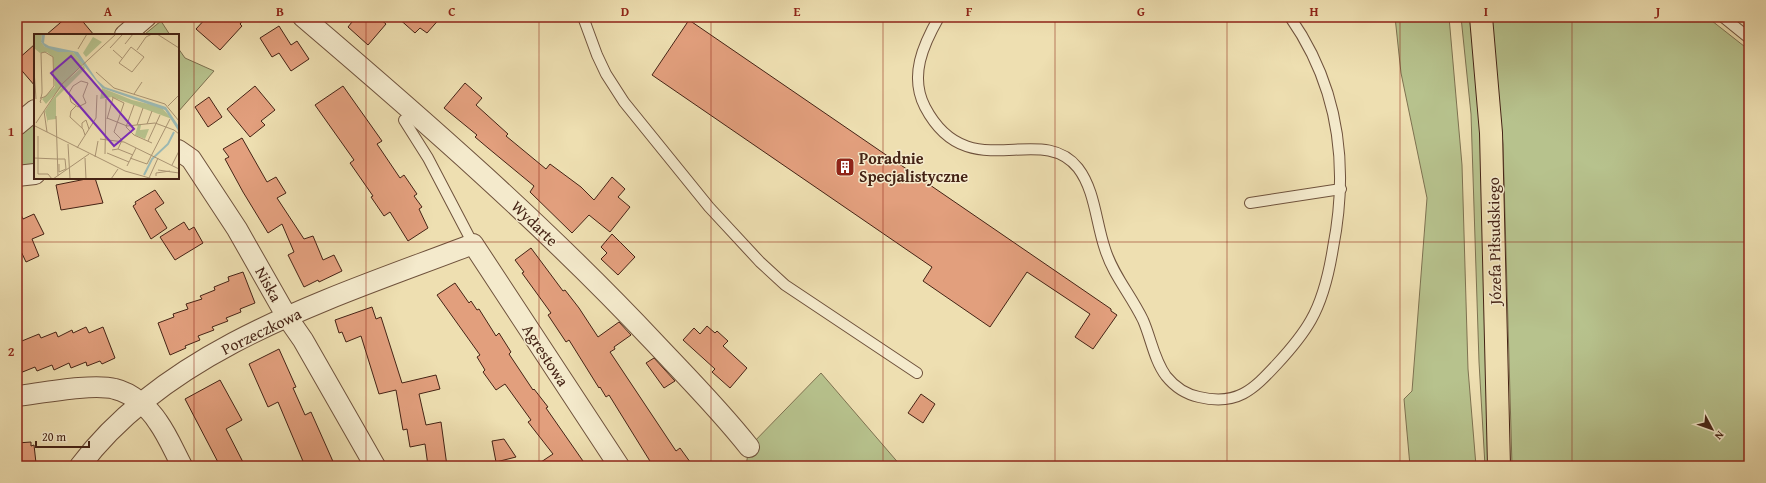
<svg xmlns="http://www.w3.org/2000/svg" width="1766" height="483" font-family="'Gentium Book Plus',serif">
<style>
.green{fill:#b7c28d;stroke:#7e7251}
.building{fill:#e29f7d;stroke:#452315}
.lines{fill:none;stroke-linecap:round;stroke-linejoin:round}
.service-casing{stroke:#6f523c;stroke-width:12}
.minor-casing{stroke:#6f523c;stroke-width:22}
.primary-casing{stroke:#452315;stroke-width:24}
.service{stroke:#f4eacc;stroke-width:10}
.minor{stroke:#f4eacc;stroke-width:20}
.primary{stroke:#eedfb1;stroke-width:22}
.grid{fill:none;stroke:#8f2418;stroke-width:1;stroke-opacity:0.55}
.labels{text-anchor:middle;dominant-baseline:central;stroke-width:3;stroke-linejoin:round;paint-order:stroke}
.poi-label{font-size:16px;font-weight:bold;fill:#452315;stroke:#f4eacc;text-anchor:start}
.street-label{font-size:16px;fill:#452315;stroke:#f4eacc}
.inset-river{fill:none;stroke:#9cbab5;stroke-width:2}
.inset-road{fill:none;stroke:#aa9473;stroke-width:1}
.view{fill:#7b2cbf;fill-opacity:0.15;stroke:#7b2cbf;stroke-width:2}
.inset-edge{fill:none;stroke:#452315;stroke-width:2}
.neatline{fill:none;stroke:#8f2418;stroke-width:1.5}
.grid-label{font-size:13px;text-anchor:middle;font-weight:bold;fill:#8f2418}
</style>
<rect width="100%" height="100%" fill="#eedfb1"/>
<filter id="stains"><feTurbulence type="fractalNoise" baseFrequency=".005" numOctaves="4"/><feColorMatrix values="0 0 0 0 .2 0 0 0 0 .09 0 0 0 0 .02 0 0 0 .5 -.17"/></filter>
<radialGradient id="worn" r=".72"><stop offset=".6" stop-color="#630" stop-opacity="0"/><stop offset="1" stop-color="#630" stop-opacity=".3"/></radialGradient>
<g class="green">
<polygon points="1395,17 1449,17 1462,165 1468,369 1476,466 1410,466 1404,399 1412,391 1427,198 1401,73"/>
<polygon points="1461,17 1470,17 1480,125 1489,466 1485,466 1479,362 1471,114"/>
<polygon points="1491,17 1707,17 1749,50 1749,466 1512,466 1503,144"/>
<polygon points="161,21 170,35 136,35 142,30 145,34"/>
<polygon points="178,48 185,58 214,71 178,112"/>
<polygon points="35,120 35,166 17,168 17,135"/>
<polygon points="821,373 901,466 746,466 749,447"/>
</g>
<g class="building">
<polygon points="67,17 79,17 94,35 46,35"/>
<polygon points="207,17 246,17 240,24 242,26 220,50 196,29"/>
<polygon points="356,17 378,17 386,24 368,45 348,27"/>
<polygon points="397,17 441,17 427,33 420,28 415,33"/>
<polygon points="689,20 1111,309 1111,311 1117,315 1093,349 1075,337 1090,314 1027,272 990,327 923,281 932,267 652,75"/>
<polygon points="279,26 291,45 297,41 309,59 291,71 279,53 272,57 260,38"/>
<polygon points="35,44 35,86 17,65 17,60"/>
<polygon points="465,83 482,98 476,105 508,134 506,136 546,169 550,164 581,187 594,200 612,177 625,189 618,197 630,207 610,232 589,215 572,233 530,192 534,186 488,148 475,137 477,135 444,108"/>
<polygon points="255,86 275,110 261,121 265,125 250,137 227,109"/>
<polygon points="343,86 382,141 377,144 400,178 404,175 417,194 414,196 422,207 419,209 428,228 408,241 390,212 384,216 371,197 373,196 350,163 354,160 315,105"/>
<polygon points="209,97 222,117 208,127 195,107"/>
<polygon points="242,138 267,182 276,177 286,193 277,198 304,239 313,236 323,260 334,255 342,271 319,282 318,280 304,287 288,255 294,252 282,224 268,233 243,192 225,159 229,157 223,149"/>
<polygon points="91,178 95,178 103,203 61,210 56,185"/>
<polygon points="155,190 164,203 155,209 167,228 151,239 133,206 136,204 135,202"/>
<polygon points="17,206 23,219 34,214 44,234 32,239 39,256 26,262 18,245 17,246"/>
<polygon points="184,222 189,230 194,227 203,243 175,260 160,237"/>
<polygon points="612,234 635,257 618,275 601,259 607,253 601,247"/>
<polygon points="531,248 563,291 565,290 579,308 598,337 619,322 631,335 614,347 615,349 610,352 676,451 680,448 693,466 653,466 609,395 606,397 600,387 599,388 569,340 566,342 548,315 551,313 522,273 524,272 515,260"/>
<polygon points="243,272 255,303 240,309 241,312 226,318 228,321 212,327 214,330 198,336 200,340 185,346 186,348 170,355 158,323 174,317 173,314 188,309 186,304 202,299 200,296 215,290 214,287 229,281 228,277"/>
<polygon points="455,283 469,303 471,301 477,310 479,309 496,336 499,333 511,352 509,354 533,390 534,389 548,407 546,408 583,461 575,466 535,466 553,454 528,422 531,420 505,384 496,390 483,372 485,370 477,357 480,355 437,295"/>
<polygon points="372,307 376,319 381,317 402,383 436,375 440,389 419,394 426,425 441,422 447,466 428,466 425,444 410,447 407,429 403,430 396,390 379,394 361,336 346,342 342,332 339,333 335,320"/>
<polygon points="707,326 715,333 717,331 728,341 723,346 747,368 730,388 712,372 715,369 683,340 694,328 700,334"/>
<polygon points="86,327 89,333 103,327 115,358 102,364 100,361 87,366 86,362 71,368 69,363 54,370 52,365 37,371 35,367 20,373 17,366 17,343 39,334 41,338 56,332 58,337 72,330 73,333"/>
<polygon points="279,349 296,387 293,388 305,415 311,412 335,466 305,466 278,402 268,407 249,364"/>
<polygon points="654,358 675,381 664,388 646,363"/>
<polygon points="220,380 242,420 226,429 245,466 220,466 185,399"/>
<polygon points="921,394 935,404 923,423 908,413"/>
<polygon points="504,439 516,457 496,462 492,441"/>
<polygon points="31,442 31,446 34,445 36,463 17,465 17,443"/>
</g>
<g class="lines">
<g class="service-casing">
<g id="service">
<polyline points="583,17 597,55 606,74 624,102 709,207 760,262 785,285 917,373"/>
<path d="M939,17C923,45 909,76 925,107C968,189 1040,120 1078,168C1095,190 1096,223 1105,249C1113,275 1131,295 1143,320C1151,338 1154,360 1166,376C1174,386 1185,394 1199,397C1237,406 1253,390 1277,364C1289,351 1302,336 1311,320C1323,299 1329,273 1333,248C1349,166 1339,87 1290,17"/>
<polyline points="1723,17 1749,38"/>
<polyline points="404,120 428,158 473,244"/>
<polyline points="1250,203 1341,189"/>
</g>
</g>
<g class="minor-casing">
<g id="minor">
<path d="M303,17C425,121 545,226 655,343C687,377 720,410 749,447"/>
<polyline points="125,35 146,17"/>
<polyline points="17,125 35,110"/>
<polyline points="178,150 191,159 237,229 287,317 303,340 375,466"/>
<polyline points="17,176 35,174"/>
<path d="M17,396C42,393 93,383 115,389C132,393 149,408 158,422C168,436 174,451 182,466"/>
<path d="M80,466C170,346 338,296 473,244L619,466"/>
</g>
</g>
<g class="primary-casing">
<polyline id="primary" points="1481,17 1491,133 1499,466"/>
</g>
<use href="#service" class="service"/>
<use href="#minor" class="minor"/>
<use href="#primary" class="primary"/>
</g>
<path class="grid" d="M194,17V466M366,17V466M539,17V466M711,17V466M883,17V466M1055,17V466M1227,17V466M1400,17V466M1572,17V466M17,242H1749"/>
<defs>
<g id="building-square" transform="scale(1)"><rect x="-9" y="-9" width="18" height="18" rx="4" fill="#8f2418" stroke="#f4eacc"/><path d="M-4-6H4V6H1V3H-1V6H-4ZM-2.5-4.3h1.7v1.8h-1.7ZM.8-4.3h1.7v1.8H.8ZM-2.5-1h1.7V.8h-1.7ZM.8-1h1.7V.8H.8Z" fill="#fff"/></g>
</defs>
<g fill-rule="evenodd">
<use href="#building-square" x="845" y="167"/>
</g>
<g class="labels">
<g class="poi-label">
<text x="859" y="158">Poradnie<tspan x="859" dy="18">Specjalistyczne</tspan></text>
</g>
<g class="street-label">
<text transform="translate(535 223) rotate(44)">Wydarte</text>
<text transform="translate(1494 241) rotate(-91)">Józefa Piłsudskiego</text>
<text transform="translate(269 284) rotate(61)">Niska</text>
<text transform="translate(261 331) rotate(-26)">Porzeczkowa</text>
<text transform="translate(546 355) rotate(57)">Agrestowa</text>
</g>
</g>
<g transform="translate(34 34)">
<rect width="145" height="145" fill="#eedfb1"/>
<path d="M0,0H8L7,8L11,13L39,18L49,30L12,70L8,65L21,53L19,23L13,18L6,19L0,14ZM59,3L68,8L52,23L49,19ZM50,31L51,35L22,64V85L14,86V89L11,77L17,67L33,47ZM68,54L98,66L127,73L138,85L78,63L66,65ZM104,91H107L106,96L115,95L111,105L101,101Z" fill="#b7c28d"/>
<path d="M8,0H11L10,9L15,12L44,18L63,46L71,53L132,73L144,91L145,98L131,76L68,54L39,18H24L11,13L7,8Z" fill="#9cbab5"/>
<path class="inset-river" d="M110,141L118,125L134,110L140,98"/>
<path class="inset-road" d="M123,0L145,14M91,10L99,0M97,13L110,23L98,38L85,29ZM76,14L88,1M44,15L53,0M79,16L88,24M103,16L112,3L118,0M0,36L2,65M62,38L80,54L131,70L145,87M47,47L54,49L49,62L52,69L44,73L37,68L35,59L39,52ZM100,60L108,48M78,63L90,69L80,98L88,106L84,115M6,64H7L10,63L12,62L20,52L19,23L11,18L7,19L8,55V59L7,64V66L6,67L7,69M100,71L92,93L100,101L118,109M42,72L37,77L36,83L49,95L51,101M134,72L145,61M10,77L13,98M22,82L24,142M73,84L93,92L121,89L140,96L145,100M73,85L79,64M2,89L28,50L82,0M113,90L118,77M103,91L109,74M1,92L91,137L119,145M48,94V89L52,86L55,95M4,102V124M66,105L90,108L145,135M114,107L126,81M34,110L36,145M43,114L62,84L63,61M78,116L84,115L99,121M73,119L95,128M71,120L72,65M61,123L64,107M0,124L23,125M4,124V140H14L18,145M51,124L52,145M96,124L113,130L136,85M23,125H31L32,135L25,138V130M138,131L145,117M93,132L102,114M124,136L145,139M122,142V139L136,137M115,144L124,124M19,145L55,120M77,145L84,135"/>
<path class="view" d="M37,22L100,95L80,112L17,39Z"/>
<rect width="145" height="145" class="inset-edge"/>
</g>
<rect width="1766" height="483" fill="none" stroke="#eedfb1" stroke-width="44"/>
<g transform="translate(1712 429) rotate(131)" stroke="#f4eacc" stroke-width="3" paint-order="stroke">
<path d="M0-3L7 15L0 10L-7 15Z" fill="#452315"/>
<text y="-6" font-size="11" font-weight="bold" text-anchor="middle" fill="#452315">N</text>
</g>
<path d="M36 441v6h53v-6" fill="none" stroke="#452315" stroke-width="2"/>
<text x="42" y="441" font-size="12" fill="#452315" stroke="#f4eacc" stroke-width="3" paint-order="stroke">20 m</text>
<rect x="22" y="22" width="1722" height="439" class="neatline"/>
<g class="grid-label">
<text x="108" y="16">A</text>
<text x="280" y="16">B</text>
<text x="452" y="16">C</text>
<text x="625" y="16">D</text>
<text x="797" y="16">E</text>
<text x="969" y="16">F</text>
<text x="1141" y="16">G</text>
<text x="1314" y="16">H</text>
<text x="1486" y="16">I</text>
<text x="1658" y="16">J</text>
<text x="11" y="136">1</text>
<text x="11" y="356">2</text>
</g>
<rect width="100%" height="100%" filter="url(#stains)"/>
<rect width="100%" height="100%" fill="url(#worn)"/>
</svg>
